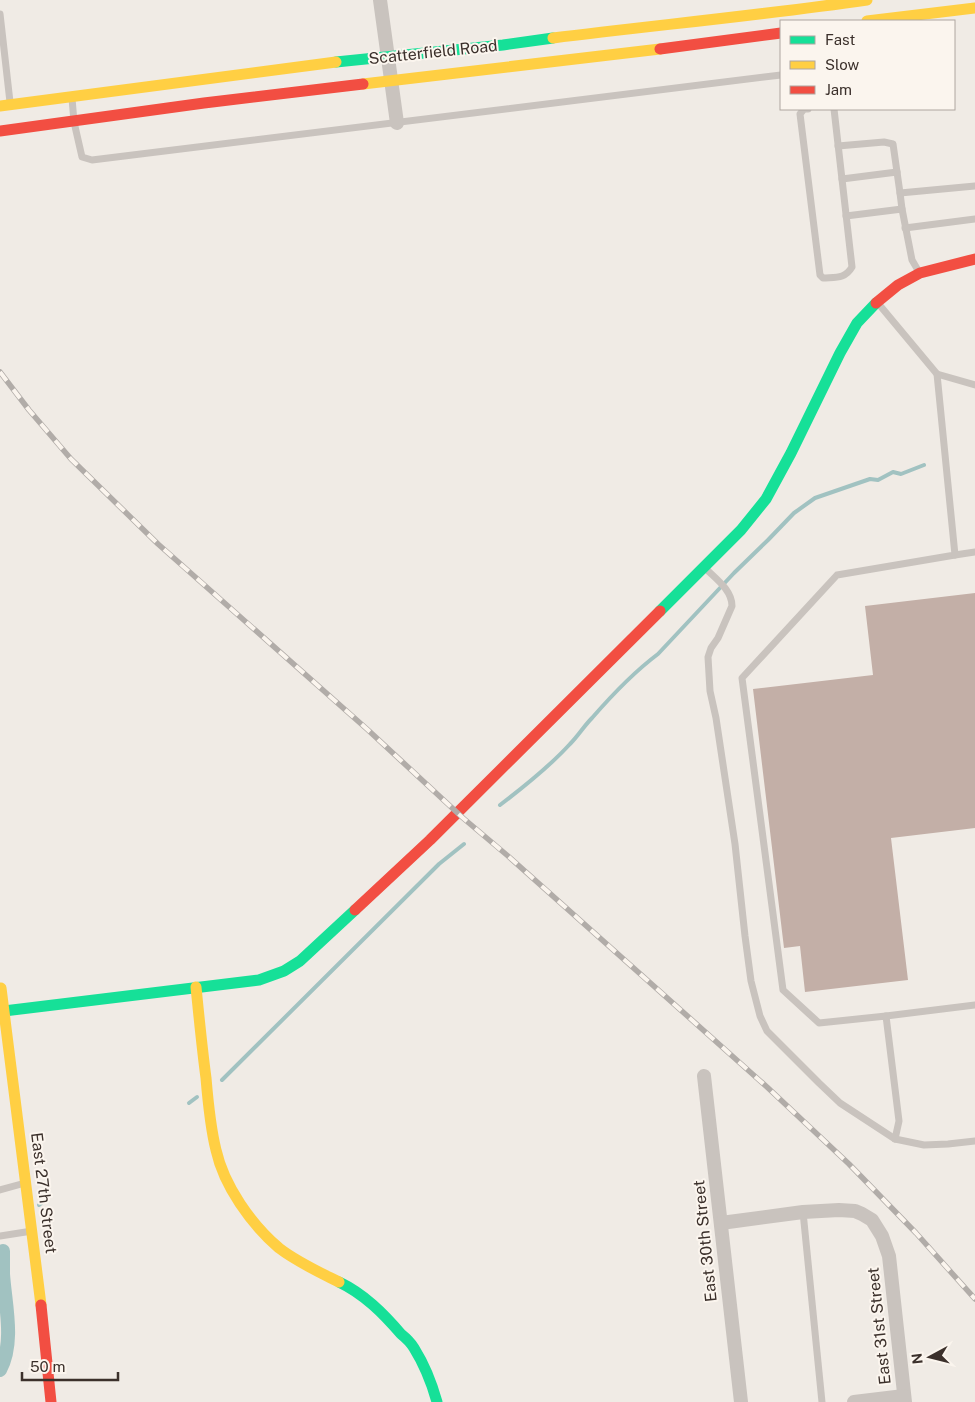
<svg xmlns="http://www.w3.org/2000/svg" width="975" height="1402" font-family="'Public Sans',sans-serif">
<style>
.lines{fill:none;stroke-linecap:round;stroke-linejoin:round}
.stream{stroke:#a1c2c1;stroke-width:4}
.canal{stroke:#a1c2c1;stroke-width:14}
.building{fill:#c3afa7}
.lane{stroke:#c9c3be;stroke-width:7}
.street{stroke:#c9c3be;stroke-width:14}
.fast{stroke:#16e098;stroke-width:11}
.slow{stroke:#ffcf43;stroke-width:11}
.jam{stroke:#f24e42;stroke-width:11}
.rail-casing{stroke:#b1aca8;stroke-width:5.5}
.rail{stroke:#fbf5ee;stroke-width:4;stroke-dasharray:11;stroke-linecap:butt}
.labels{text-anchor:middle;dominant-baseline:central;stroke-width:4;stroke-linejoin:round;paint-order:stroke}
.street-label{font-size:16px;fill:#3b302b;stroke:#fbf5ee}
</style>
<rect width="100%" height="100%" fill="#f0ebe5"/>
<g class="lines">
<g class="stream">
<path d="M500,805C525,786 549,767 570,744C578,736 584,726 592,718C612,695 634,672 658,654L734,573L768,540L794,513L815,498L870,479L878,480L893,472L901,474L924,465"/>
<polyline points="222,1080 439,864 464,844"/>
<polyline points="189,1103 197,1097"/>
<polyline points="39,1205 45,1200"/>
</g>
<path class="canal" d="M0,1370C15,1342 5,1304 3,1274C3,1266 3,1258 3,1251"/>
</g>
<polygon class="building" points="975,593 975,828 891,838 908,980 805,992 800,946 784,948 753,689 873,675 865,606"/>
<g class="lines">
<g class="lane">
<polyline points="0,14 10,102"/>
<polyline points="72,98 74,122 82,157 92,160 781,75"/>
<path d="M808,109H804L800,114L820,275L823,278C836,277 845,279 852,267L834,109"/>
<polyline points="838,146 884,142 893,144 900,193 975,186"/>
<polyline points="842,179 897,172"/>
<polyline points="900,193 902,209"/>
<polyline points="846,216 902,209 912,260 919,272"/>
<polyline points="905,228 975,219"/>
<polyline points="877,302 937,374 955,555 837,575 742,678 783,990 819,1023 886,1016 899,1121 895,1139"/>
<polyline points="937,374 975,385"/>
<polyline points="955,555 975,552"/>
<path d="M705,568C716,579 732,590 732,606L718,638L711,648L708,657L710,691L716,718L735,844L745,936L751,981L760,1016L767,1031L819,1083L840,1103L895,1139L924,1145L948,1144L975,1141"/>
<polyline points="886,1016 975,1005"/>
<polyline points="0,1190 25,1183"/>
<polyline points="803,1212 822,1402"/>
<polyline points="0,1236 32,1231"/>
</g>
<g class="street">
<polyline points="380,0 397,123"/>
<polyline points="704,1076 741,1402"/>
<polyline points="721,1223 803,1212 839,1210 855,1211 862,1214 872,1220 882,1236 889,1256 905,1402"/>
<polyline points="854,1402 904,1396"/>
</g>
<g class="fast">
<polyline points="336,62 503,45 553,38"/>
<polyline points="660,611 741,530 766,499 791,453 840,353 857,323 876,303"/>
<polyline points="4,1011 259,980 284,971 300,961 355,910"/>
<path d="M339,1282C364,1294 383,1313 401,1334C406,1338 411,1343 414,1348C424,1364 432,1384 437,1402"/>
</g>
<g class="slow">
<polyline points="867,21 975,8"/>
<path d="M553,38C658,25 763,15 867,0"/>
<polyline points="363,84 660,49"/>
<polyline points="0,106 336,62"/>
<path d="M196,987C199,1017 202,1048 206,1078C208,1102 210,1126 216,1150C224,1186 251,1224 279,1248C297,1262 319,1272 339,1282"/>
<polyline points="1,988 41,1305"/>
</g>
<g class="jam">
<polyline points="660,49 781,33"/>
<polyline points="0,131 204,103 363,84"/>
<polyline points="876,303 898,285 920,273 975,259"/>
<polyline points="355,910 430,840 660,611"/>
<polyline points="41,1305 51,1402"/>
</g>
<g class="rail-casing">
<polyline id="rail" points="0,372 29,410 71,459 158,544 368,730 463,818 508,856 767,1087 849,1164 916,1233 975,1299"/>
</g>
<use href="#rail" class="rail"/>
</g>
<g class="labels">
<g class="street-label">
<text transform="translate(433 52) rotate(-6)">Scatterfield Road</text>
<text transform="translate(44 1193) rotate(83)">East 27th Street</text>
<text transform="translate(705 1241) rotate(-96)">East 30th Street</text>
<text transform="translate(879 1326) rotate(-96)">East 31st Street</text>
</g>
</g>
<rect x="780" y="20" width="175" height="90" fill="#fbf5ee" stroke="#aea6a0"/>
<rect x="790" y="36" width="25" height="8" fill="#16e098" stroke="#aea6a0"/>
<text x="825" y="45" font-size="15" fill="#3b302b">Fast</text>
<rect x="790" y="61" width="25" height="8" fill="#ffcf43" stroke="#aea6a0"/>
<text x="825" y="70" font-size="15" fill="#3b302b">Slow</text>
<rect x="790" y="86" width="25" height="8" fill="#f24e42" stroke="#aea6a0"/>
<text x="825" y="95" font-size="15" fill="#3b302b">Jam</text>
<g transform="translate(930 1357) rotate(263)" stroke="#fbf5ee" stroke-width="4" paint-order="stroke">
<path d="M0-4L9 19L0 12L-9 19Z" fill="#3b302b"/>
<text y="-8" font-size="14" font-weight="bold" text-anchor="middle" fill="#3b302b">N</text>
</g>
<path d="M22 1372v8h96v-8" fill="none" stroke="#3b302b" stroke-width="2.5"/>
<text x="30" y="1372" font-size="15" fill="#3b302b" stroke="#fbf5ee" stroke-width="4" paint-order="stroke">50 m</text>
</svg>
